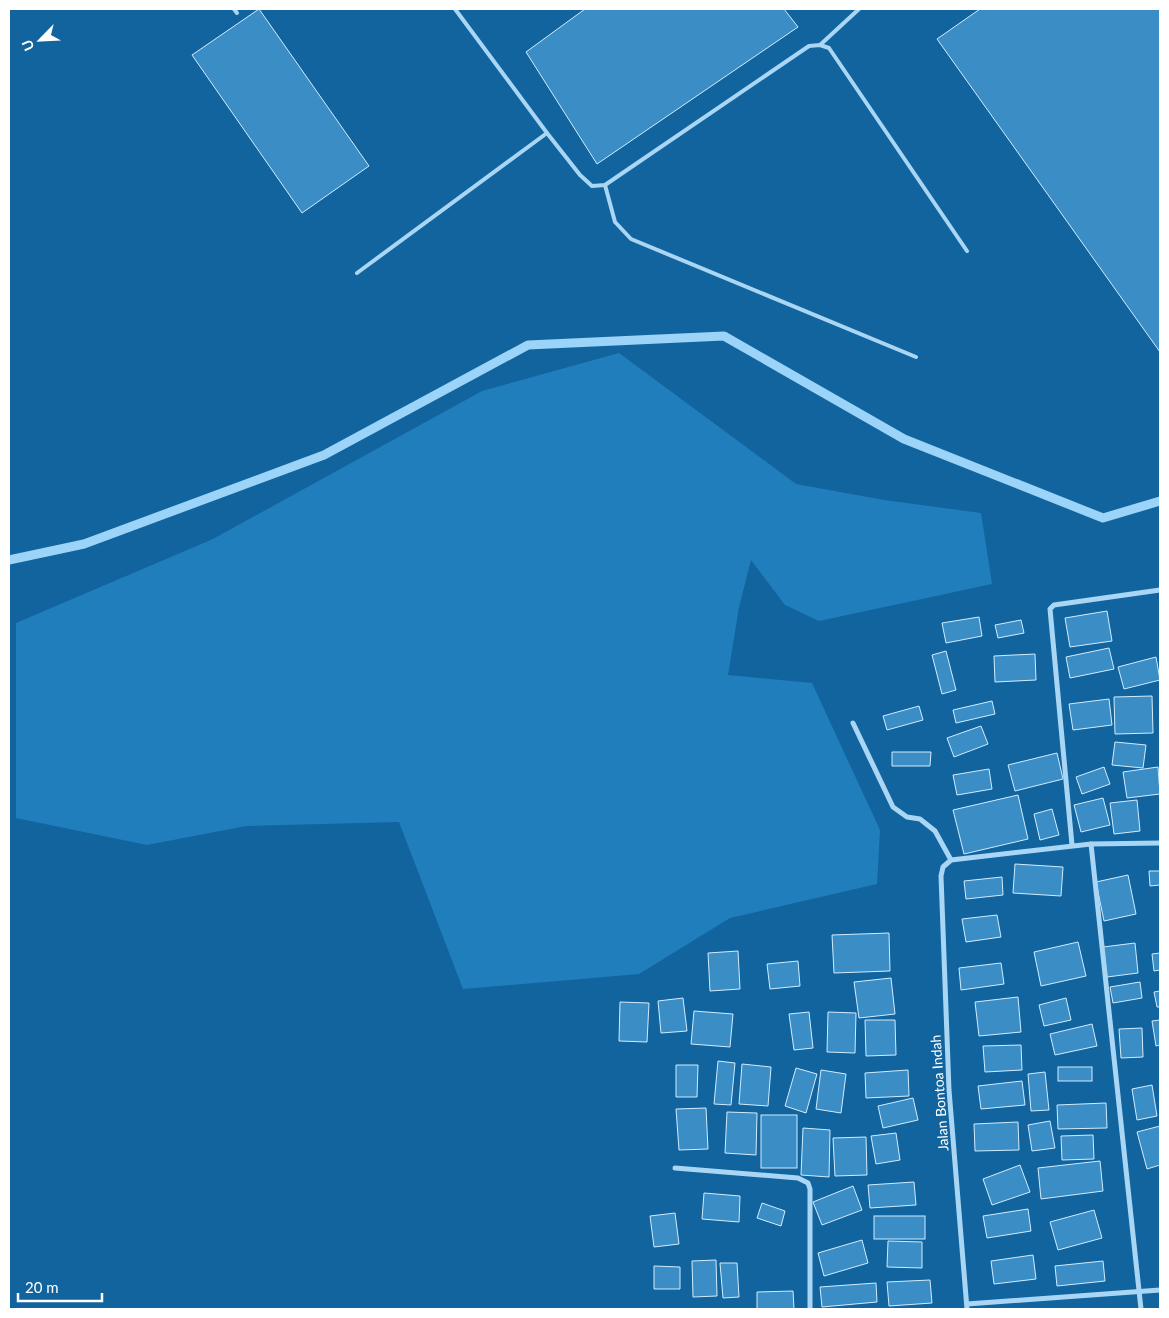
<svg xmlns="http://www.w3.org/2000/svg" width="1169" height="1318" font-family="Lato,sans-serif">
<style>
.green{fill:#217ebc}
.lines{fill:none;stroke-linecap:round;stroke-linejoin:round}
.stream{stroke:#9bd4f8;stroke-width:9}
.building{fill:#3b8dc5;stroke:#d1ecfe}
.lane{stroke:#a9d6f4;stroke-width:4}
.street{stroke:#a9d6f4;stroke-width:5}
.labels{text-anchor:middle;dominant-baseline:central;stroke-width:4;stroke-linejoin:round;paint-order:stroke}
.street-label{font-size:14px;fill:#fff;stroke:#12649e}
</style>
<rect width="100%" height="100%" fill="#12649e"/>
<polygon class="green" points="619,353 796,484 884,500 981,513 992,584 819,621 785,605 751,560 739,607 728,675 812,683 880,830 877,884 730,918 639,974 463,989 399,822 246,826 147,845 16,818 16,623 213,539 482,391"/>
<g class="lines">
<polyline class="stream" points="9,560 84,544 324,455 528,345 724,336 904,439 1103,518 1160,501"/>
</g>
<g class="building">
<polygon points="259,9 369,166 302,213 192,55"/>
<polygon points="585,9 784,9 798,27 597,164 526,52"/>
<polygon points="980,9 1160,9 1160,352 937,39"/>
<polygon points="1107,611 1112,641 1070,647 1065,618"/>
<polygon points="979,617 982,636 946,643 942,623"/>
<polygon points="1021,620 1024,633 998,638 995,625"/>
<polygon points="1109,648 1114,669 1070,678 1066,657"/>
<polygon points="946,651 956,690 942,694 932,655"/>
<polygon points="1035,654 1036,680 995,682 994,656"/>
<polygon points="1156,657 1160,680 1124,689 1118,667"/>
<polygon points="1152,696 1153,733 1115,734 1114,697"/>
<polygon points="1109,699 1112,725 1073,730 1069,704"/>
<polygon points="992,701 995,714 956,723 953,710"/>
<polygon points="919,706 923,720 887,730 883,716"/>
<polygon points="981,726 988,744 954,757 947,738"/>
<polygon points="1115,742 1146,745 1143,768 1112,765"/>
<polygon points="892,752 931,752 930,766 892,766"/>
<polygon points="1057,753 1063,779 1015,791 1008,765"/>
<polygon points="1104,767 1110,784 1082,794 1076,777"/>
<polygon points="1158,767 1160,794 1127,798 1123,772"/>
<polygon points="989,769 992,789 957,795 953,775"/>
<polygon points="1018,795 1028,839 964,854 953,810"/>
<polygon points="1103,798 1110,825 1081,832 1074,805"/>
<polygon points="1137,800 1140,831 1114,834 1110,803"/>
<polygon points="1052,809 1059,835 1040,840 1034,814"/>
<polygon points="1015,864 1063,867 1061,896 1013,893"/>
<polygon points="1149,871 1160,871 1160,885 1150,886"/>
<polygon points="1128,875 1136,914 1104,921 1096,882"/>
<polygon points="1002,877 1003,895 966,899 964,881"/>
<polygon points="997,915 1001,937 966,942 962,919"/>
<polygon points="889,933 890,971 834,973 832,935"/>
<polygon points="1078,942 1086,976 1041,986 1034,952"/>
<polygon points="1135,943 1138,973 1107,977 1103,947"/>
<polygon points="738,951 740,989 710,991 708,953"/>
<polygon points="1160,953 1160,970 1154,971 1152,954"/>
<polygon points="798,961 800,986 770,989 767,964"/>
<polygon points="1001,963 1004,984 961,990 959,968"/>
<polygon points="891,978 895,1014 859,1018 854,982"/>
<polygon points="1140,982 1142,998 1113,1003 1110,987"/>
<polygon points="1160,991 1160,1007 1157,1007 1154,992"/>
<polygon points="1018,997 1021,1032 979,1036 975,1002"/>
<polygon points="683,998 687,1031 661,1033 658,1001"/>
<polygon points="1066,998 1071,1020 1044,1026 1039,1005"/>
<polygon points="620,1002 649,1003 647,1042 619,1041"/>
<polygon points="694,1011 733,1014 730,1047 691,1044"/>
<polygon points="809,1012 813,1048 794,1050 789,1014"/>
<polygon points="828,1012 856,1013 855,1053 827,1052"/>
<polygon points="865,1020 895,1020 896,1055 866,1056"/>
<polygon points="1160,1020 1160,1045 1156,1046 1152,1021"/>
<polygon points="1092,1024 1097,1046 1055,1055 1050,1034"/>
<polygon points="1142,1028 1143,1057 1121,1058 1119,1029"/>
<polygon points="1021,1045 1022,1070 985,1072 983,1046"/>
<polygon points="718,1061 735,1063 731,1105 714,1104"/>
<polygon points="742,1064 771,1067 768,1106 739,1104"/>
<polygon points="676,1065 698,1065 697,1097 676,1097"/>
<rect x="1058" y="1067" width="34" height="14"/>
<polygon points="796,1068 817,1074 806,1113 785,1106"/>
<polygon points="821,1070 846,1074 841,1113 816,1109"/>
<polygon points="908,1070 909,1096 866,1098 865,1073"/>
<polygon points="1045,1072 1049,1110 1031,1111 1028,1074"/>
<polygon points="1022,1081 1025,1105 981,1109 978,1086"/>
<polygon points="1152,1085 1157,1116 1137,1120 1132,1089"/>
<polygon points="913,1098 918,1120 883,1128 878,1106"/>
<polygon points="1106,1103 1107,1128 1058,1129 1057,1105"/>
<polygon points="706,1108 708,1149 679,1150 676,1109"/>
<polygon points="727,1112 757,1113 756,1155 725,1153"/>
<rect x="761" y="1115" width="36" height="53"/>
<polygon points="1050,1121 1055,1148 1032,1151 1028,1125"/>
<polygon points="1018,1122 1019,1150 975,1151 974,1124"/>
<polygon points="1160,1126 1160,1165 1147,1169 1137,1132"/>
<polygon points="803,1128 830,1130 829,1177 801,1175"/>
<polygon points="896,1133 900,1160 876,1164 871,1136"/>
<polygon points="1093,1135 1094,1159 1062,1160 1061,1136"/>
<polygon points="866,1137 867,1175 835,1176 833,1138"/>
<polygon points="1100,1161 1103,1191 1041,1199 1038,1168"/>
<polygon points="1020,1165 1030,1192 992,1205 983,1179"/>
<polygon points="914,1182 916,1205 870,1208 868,1185"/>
<polygon points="853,1186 862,1210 822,1225 813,1202"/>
<polygon points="704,1193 740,1196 739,1222 702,1219"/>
<polygon points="762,1203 785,1211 781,1226 757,1218"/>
<polygon points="1028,1209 1031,1231 987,1238 983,1216"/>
<polygon points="1094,1210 1102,1238 1058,1250 1050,1222"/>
<polygon points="675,1213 679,1244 654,1247 650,1216"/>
<rect x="874" y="1216" width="51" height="23"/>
<polygon points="862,1240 868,1263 824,1276 818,1253"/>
<polygon points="888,1241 922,1242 922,1268 887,1267"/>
<polygon points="1033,1255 1036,1279 994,1284 991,1261"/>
<polygon points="716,1260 717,1296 693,1297 692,1261"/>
<polygon points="1103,1261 1105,1281 1057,1286 1055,1266"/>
<polygon points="720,1263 737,1263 739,1297 723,1298"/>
<polygon points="654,1266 680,1267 680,1289 654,1289"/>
<polygon points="930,1280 932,1303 889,1306 887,1282"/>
<polygon points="876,1283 877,1302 822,1307 820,1287"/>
<polygon points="793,1291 794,1309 757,1309 757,1292"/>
</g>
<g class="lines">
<g class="lane">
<polyline points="234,9 237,13"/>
<polyline points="455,9 547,133 580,175 592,186 605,185 809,46 820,45 829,48 967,251"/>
<polyline points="820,45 859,9"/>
<polyline points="605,185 615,222 631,239 916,357"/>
<polyline points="357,273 547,133"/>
</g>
<g class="street">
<polyline points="853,723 893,807 907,817 920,819 935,831 951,860"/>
<polyline points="1091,844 1141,1309"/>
<polyline points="1072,845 1050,609 1054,605 1160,590"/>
<polyline points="675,1168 798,1178 808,1183 810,1189 810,1309"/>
<polyline points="967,1304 1160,1290"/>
<polyline points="967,1309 949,1090 941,876 943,867 951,860 1091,844 1160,843"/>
</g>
</g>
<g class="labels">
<g class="street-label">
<text transform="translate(939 1093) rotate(-94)">Jalan Bontoa Indah</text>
</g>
</g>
<rect width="1169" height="1318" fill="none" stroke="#ffffff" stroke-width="20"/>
<g transform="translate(40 40) rotate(246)" stroke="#12649e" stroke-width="4" paint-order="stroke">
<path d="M0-4L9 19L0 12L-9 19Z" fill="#ffffff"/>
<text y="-8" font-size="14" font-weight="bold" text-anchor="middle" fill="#ffffff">U</text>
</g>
<path d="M18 1293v8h84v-8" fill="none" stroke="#ffffff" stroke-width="2.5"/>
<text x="25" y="1293" font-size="15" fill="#ffffff" stroke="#12649e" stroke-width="4" paint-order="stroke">20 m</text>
</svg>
